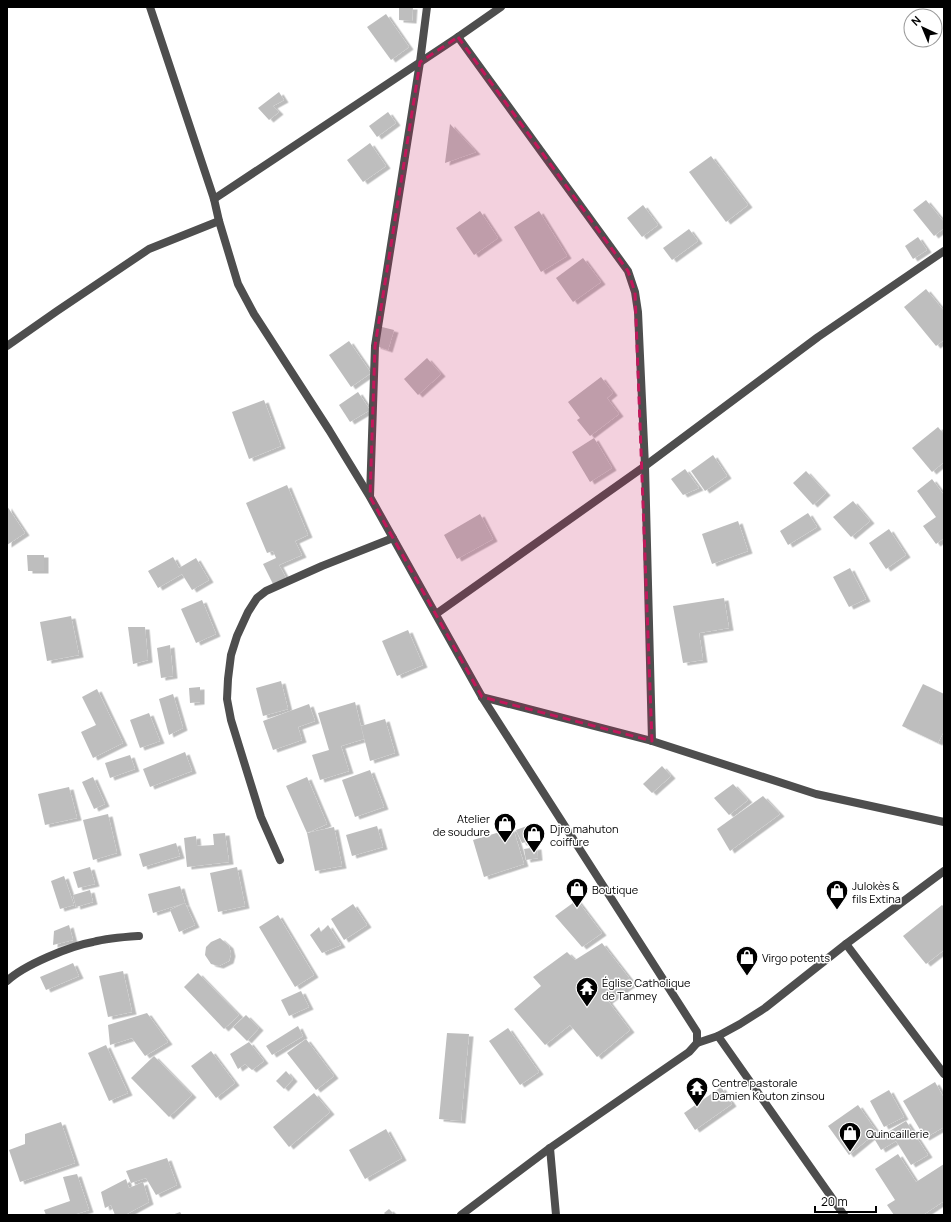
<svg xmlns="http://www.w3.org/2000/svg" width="951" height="1222" font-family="Manrope,sans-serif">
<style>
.building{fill:#bebebe;filter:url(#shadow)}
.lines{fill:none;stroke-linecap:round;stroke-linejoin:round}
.street{stroke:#4e4e4e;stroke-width:8}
.marked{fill:#c2185b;fill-opacity:0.2;stroke:#c2185b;stroke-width:3;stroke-dasharray:8 5;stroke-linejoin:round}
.labels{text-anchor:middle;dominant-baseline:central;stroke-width:3;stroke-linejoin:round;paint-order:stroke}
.poi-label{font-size:11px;fill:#000;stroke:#fff;text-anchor:start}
</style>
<defs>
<filter id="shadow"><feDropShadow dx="4.5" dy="2.5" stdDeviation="0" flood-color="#0004"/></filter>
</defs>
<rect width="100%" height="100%" fill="#fff"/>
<g class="building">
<polygon points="399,7 413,7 412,21 399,20"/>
<polygon points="386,14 409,47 391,60 367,27"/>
<polygon points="279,92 284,100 273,106 279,112 269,120 258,108"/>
<polygon points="388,112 396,123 377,137 369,126"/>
<polygon points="450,124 476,152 445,163"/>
<polygon points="370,143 386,166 363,182 347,160"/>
<polygon points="711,156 748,205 726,222 689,172"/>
<polygon points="926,200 944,222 944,228 934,236 913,210"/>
<polygon points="643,205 658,225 642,237 627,218"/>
<polygon points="480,211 498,238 474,255 456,228"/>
<polygon points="539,211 567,256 541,272 514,227"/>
<polygon points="689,229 698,241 672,260 663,248"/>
<polygon points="918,237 927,250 913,259 905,246"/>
<polygon points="583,258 601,282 573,302 556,278"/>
<polygon points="926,289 944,311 944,340 936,346 904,307"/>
<polygon points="382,327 394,330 388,350 376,346"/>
<polygon points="349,341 371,373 351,387 329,355"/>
<polygon points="427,358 441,374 418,395 404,379"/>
<polygon points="601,377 613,393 607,398 619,414 590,436 577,420 580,418 568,402"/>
<polygon points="358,392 370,410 350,422 339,405"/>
<polygon points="264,400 281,446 249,459 232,412"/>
<polygon points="938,427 944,434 944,462 932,472 912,448"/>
<polygon points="594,438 612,468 590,482 572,452"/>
<polygon points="713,455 727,476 705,491 691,471"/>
<polygon points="685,469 699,488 683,495 671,479"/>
<polygon points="806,471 826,493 813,505 793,483"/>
<polygon points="932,479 944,495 944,538 936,544 923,526 936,517 917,491"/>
<polygon points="287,485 308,535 295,541 302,555 279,565 286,578 273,584 263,564 276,558 273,551 267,553 246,503"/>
<polygon points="853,501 870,521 851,537 833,517"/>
<polygon points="7,506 25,533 7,545"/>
<polygon points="808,513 817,527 788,545 780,531"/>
<polygon points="480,514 493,539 457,559 444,535"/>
<polygon points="738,521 748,551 712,564 702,534"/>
<polygon points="889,529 906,555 886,569 869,543"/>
<polygon points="27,555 44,555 44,571 28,571"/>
<polygon points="173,557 179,568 196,558 209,580 192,590 182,574 158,588 148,571"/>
<polygon points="850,568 866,599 849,607 833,577"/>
<polygon points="724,598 729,628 699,633 703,660 683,663 673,606"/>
<polygon points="202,600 216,634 196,643 181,609"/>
<polygon points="71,616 79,655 47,661 40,622"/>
<polygon points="128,627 145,627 148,660 133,664"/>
<polygon points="408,630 423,665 397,676 382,641"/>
<polygon points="170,645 173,676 161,678 157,648"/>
<polygon points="281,681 288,709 263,716 256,688"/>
<polygon points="923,684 944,694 944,731 938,743 902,726"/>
<polygon points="200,687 200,702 190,703 189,688"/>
<polygon points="97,689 123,743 93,758 81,732 96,725 82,697"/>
<polygon points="173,694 183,728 169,735 159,699"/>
<polygon points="355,702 364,739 341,746 349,771 320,780 312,755 329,750 318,713"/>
<polygon points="309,704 315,721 298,727 302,740 273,750 263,721"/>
<polygon points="149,713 160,741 140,748 130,720"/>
<polygon points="385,719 395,753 370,761 361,726"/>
<polygon points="185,752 192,771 150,787 143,769"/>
<polygon points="130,755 135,769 110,778 105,763"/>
<polygon points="662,766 671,776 652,793 643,784"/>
<polygon points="370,770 384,807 355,817 342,780"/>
<polygon points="93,777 105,804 94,809 82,782"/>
<polygon points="307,777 327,824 307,833 286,786"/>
<polygon points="733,784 748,800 729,815 714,798"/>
<polygon points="69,787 77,818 45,825 38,794"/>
<polygon points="763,796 780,814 730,851 717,829"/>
<polygon points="108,814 117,853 93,860 83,820"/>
<polygon points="377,826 383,847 352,856 346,835"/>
<polygon points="527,826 530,841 522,843 516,830"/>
<polygon points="334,827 342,866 315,871 307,833"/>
<polygon points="513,828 524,864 484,877 473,840"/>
<polygon points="225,833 229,862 187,867 184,838 196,836 197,846 214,845 213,834"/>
<polygon points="176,843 180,856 143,867 139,854"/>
<polygon points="537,847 538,858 526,860 524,849"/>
<polygon points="90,867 95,884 78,888 73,872"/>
<polygon points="237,867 245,906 218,912 210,873"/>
<polygon points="64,876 74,905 60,909 51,881"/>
<polygon points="180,886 185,903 195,925 179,932 170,910 185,903 153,913 148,894"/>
<polygon points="90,890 93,902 76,907 73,895"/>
<polygon points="577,900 602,933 582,947 555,916"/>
<polygon points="353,904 367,925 344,940 331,919"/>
<polygon points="942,905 944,907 944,950 926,964 903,936"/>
<polygon points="278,915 314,975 295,987 259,927"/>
<polygon points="69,925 73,940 53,945 54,931"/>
<polygon points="328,925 341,945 322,953 310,935 319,927 321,932"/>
<polygon points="220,938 229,946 231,954 229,961 219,966 211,964 205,955 206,947 211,942"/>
<polygon points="602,943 633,983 608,1001 630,1030 597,1057 570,1025 545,1045 514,1009 541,986 533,977 567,952 575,960"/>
<polygon points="73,963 79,976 46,990 40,977"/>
<polygon points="123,971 132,1012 108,1017 99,976"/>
<polygon points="198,973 239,1015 224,1029 184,987"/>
<polygon points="301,991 309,1007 289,1016 281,1000"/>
<polygon points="147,1013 168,1042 145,1056 132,1038 110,1045 108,1025"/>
<polygon points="246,1015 259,1028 247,1041 233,1027"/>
<polygon points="298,1026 303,1036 272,1055 266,1046"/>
<polygon points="508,1028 539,1072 520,1085 489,1041"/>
<polygon points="447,1033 469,1034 461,1121 439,1119"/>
<polygon points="306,1039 334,1076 316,1090 287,1053"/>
<polygon points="249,1042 264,1061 252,1070 245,1064 238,1069 230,1054"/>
<polygon points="106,1045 128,1093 109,1101 88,1053"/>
<polygon points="211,1051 235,1083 216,1098 191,1066"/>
<polygon points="154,1056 192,1095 169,1117 131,1078"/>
<polygon points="286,1071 293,1079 284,1089 276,1081"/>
<polygon points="935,1082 944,1098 944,1127 925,1138 903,1101"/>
<polygon points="721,1087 732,1104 695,1130 684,1113"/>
<polygon points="889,1090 904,1117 884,1127 870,1101"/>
<polygon points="314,1093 330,1112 289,1147 273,1127"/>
<polygon points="858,1105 877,1132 849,1155 828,1126"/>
<polygon points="906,1121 928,1155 911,1165 896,1141 881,1150 875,1140"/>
<polygon points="61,1122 75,1163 20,1182 9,1150 25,1144 25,1134"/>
<polygon points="386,1129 402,1158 365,1179 349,1150"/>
<polygon points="898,1154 916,1182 944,1164 944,1201 923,1215 894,1215 887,1205 895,1200 875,1169"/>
<polygon points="167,1158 177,1185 156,1195 146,1178 131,1183 126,1171"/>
<polygon points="77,1174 89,1210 73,1215 46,1215 44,1210 70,1201 63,1177"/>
<polygon points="126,1179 129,1188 143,1182 149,1202 125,1215 115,1215 111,1205 105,1208 101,1192"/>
<polygon points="389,1209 393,1213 390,1215 386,1215 384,1213"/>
<polygon points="180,1212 182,1215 172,1215"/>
</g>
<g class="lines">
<g class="street">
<polyline points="150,7 214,199 219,221 238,284 254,314 329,430 370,497 482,697 697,1032 697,1043"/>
<polyline points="458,37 628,271 635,292 638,312 645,466 652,741"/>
<polyline points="214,199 458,37 501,7"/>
<polyline points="7,346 57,311 149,249 219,221"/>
<polyline points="370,496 375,346 420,62 427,7"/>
<polyline points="436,614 645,466 818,337 944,251"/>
<polyline points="482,697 652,741 816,794 944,822"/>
<polyline points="280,860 261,817 231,720 227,699 228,679 231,655 237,636 248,612 257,598 266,591 322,566 393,538"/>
<polyline points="846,944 944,1074"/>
<path d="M7,981C24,965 70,946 93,942C108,938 124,937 139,936"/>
<polyline points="718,1036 844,1215"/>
<polyline points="550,1148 556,1215"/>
<polyline points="461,1215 550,1148 689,1052 697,1043 718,1036 740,1024 765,1008 846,944 944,871"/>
</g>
</g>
<path class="marked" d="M458,37L628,271L635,292L652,741L482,697L370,497L375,346L420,62Z"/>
<defs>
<g id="shop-pin" transform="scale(1.15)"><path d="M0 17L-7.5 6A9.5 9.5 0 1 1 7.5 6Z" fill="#000" stroke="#fff"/><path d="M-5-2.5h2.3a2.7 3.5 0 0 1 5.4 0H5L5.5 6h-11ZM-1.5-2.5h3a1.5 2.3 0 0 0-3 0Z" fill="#fff"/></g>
<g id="temple-pin" transform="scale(1.15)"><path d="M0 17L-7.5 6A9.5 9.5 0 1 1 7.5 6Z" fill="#000" stroke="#fff"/><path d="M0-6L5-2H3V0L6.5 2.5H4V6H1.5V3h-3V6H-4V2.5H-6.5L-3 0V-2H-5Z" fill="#fff"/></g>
</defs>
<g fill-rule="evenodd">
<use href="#shop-pin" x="505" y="824"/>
<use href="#shop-pin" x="534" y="834"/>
<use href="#shop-pin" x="577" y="889"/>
<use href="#shop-pin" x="837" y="891"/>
<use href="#shop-pin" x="747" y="957"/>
<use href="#temple-pin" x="587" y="988"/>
<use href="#temple-pin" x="697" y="1088"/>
<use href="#shop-pin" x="850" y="1133"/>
</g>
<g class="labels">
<g class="poi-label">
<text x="490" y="818" text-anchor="end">Atelier<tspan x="490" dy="13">de soudure</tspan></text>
<text x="550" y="828">Djro mahuton<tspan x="550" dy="13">coiffure</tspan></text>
<text x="852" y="885">Julokès &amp;<tspan x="852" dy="13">fils Extina</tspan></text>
<text x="592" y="889">Boutique</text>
<text x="762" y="957">Virgo potents</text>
<text x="602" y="982">Église Catholique<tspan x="602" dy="13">de Tanmey</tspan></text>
<text x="712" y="1082">Centre pastorale<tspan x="712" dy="13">Damien Kouton zinsou</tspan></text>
<text x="866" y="1133">Quincaillerie</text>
</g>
</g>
<rect width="951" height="1222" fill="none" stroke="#000000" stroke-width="16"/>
<g transform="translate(923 28) rotate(316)"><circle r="19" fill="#ffffff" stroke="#999999"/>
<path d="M0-3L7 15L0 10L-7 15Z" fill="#000000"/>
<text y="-6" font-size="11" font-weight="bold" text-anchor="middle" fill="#000000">N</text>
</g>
<path d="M815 1206v6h61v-6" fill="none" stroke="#000000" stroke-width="2"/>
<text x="821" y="1206" font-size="12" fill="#000000" stroke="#ffffff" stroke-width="3" paint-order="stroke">20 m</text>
</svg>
